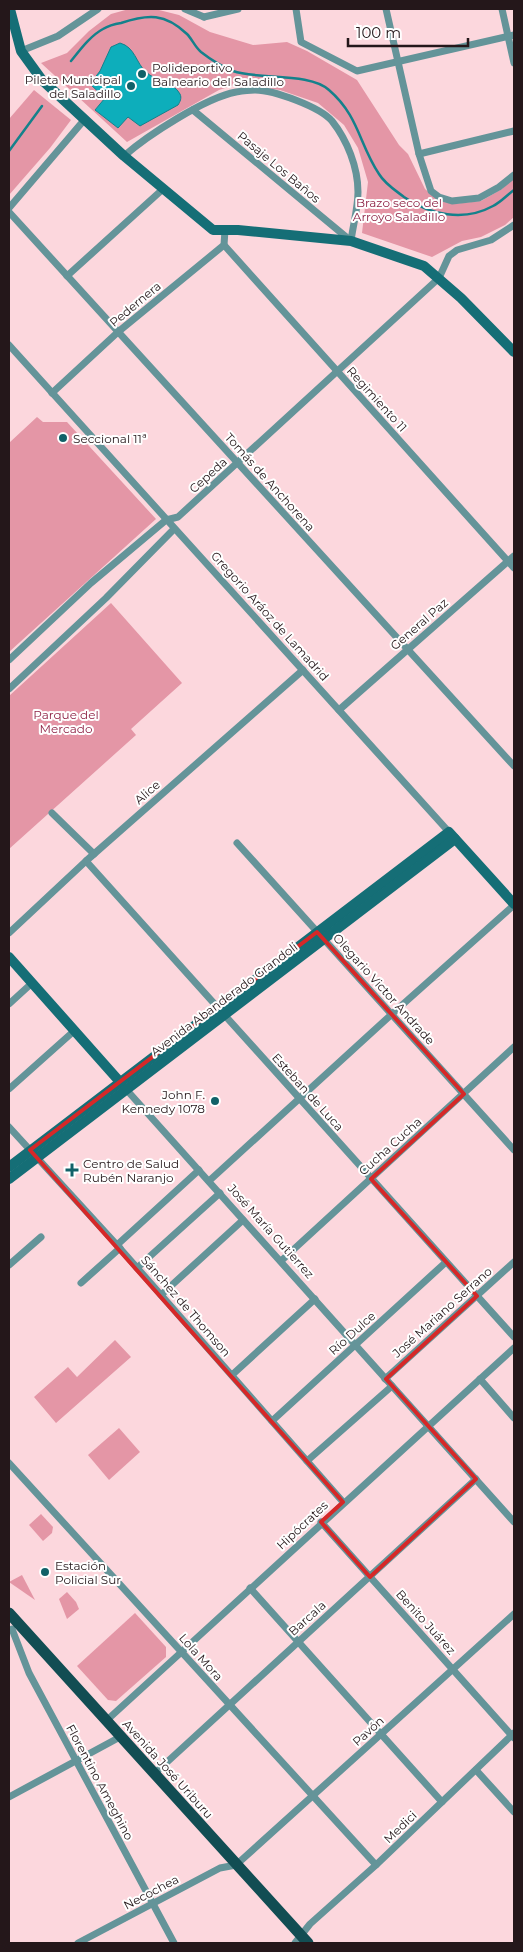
<svg xmlns="http://www.w3.org/2000/svg" width="523" height="1952" font-family="Montserrat,sans-serif">
<style>
.green{fill:#e496a6}
.water{fill:#0daebb;stroke:#14818b}
.lines{fill:none;stroke-linecap:round;stroke-linejoin:round}
.stream{stroke:#14818b;stroke-width:2.5}
.street{stroke:#649499;stroke-width:7}
.secondary{stroke:#156e76;stroke-width:10}
.primary{stroke:#124d53;stroke-width:11}
.marked{fill:none;stroke:#d62828;stroke-width:4;stroke-linejoin:round}
.poi-dot{fill:#116168;stroke:#fff;stroke-width:2}
.labels{text-anchor:middle;dominant-baseline:central;stroke-width:4;stroke-linejoin:round;paint-order:stroke}
.poi-label{font-size:12px;fill:#24171a;stroke:#fff;text-anchor:start}
.street-label{font-size:12px;fill:#24171a;stroke:#fff}
.park-label{font-size:12px;fill:#8e2245;stroke:#fff}
</style>
<rect width="100%" height="100%" fill="#fcd7dd"/>
<g class="green">
<polygon points="129,9 155,9 179,15 210,32 253,45 287,42 307,51 357,80 399,145 408,154 425,189 437,199 452,204 481,201 502,189 514,178 514,217 505,225 481,237 462,241 432,257 362,233 368,182 358,148 344,125 318,103 280,90 237,84 219,90 127,142 41,63 67,53 89,31 111,14"/>
<polygon points="34,90 71,120 50,148 9,195 9,119"/>
<polygon points="37,417 43,422 67,422 156,519 9,652 9,443"/>
<polygon points="111,603 182,683 131,729 136,735 9,849 9,696"/>
<polygon points="115,1340 131,1357 56,1423 34,1397 68,1367 77,1377"/>
<polygon points="119,1428 140,1452 109,1480 88,1455"/>
<polygon points="41,1514 53,1527 52,1533 43,1541 29,1525"/>
<polygon points="22,1575 35,1600 9,1582"/>
<polygon points="67,1592 76,1602 79,1609 67,1619 59,1599"/>
<polygon points="135,1613 166,1647 166,1657 116,1701 108,1700 77,1666"/>
</g>
<path class="water" d="M120,43C135,47 136,63 146,72C155,81 174,82 180,94C182,98 180,102 178,105L140,126L128,117L118,128L95,110L105,98L90,84L100,71L111,47Z"/>
<g class="lines">
<g class="stream">
<path d="M71,61C80,50 90,36 103,29C108,26 115,24 121,23C148,14 165,13 187,34C192,39 195,47 201,52C210,59 223,67 233,71C258,80 310,72 329,90C359,116 359,144 379,174C385,184 395,190 404,197C430,215 464,222 493,206C501,202 507,195 514,190"/>
<polyline points="9,151 42,106"/>
</g>
<g class="street">
<polyline points="185,9 204,17"/>
<polyline points="296,9 301,42 357,71 514,35"/>
<polyline points="386,9 419,154 431,191 439,197 452,201 479,198 499,187 514,175"/>
<polyline points="502,9 514,63"/>
<polyline points="204,17 238,9"/>
<polyline points="21,51 58,36 98,9"/>
<polyline points="193,110 351,241"/>
<polyline points="419,154 514,131"/>
<path d="M124,156C148,135 205,98 236,92C242,91 249,90 255,90C274,90 320,107 332,121C347,140 358,167 358,192C358,208 353,225 351,241"/>
<polyline points="9,208 85,119"/>
<polyline points="9,212 514,766"/>
<polyline points="224,245 514,568"/>
<polyline points="67,276 163,189"/>
<polyline points="9,345 449,832"/>
<polyline points="52,393 118,332 224,245 225,230"/>
<polyline points="9,660 91,583 166,520 178,517 439,278 449,256 457,250 491,240 514,225"/>
<polyline points="9,689 106,598 174,529"/>
<polyline points="339,710 514,556"/>
<polyline points="52,813 94,854"/>
<polyline points="237,843 514,1150"/>
<polyline points="86,861 514,1337"/>
<polyline points="9,933 86,861 303,670"/>
<polyline points="9,1004 32,983"/>
<polyline points="124,1087 514,1522"/>
<polyline points="9,1089 74,1031"/>
<polyline points="9,1127 117,1245 343,1502"/>
<polyline points="209,1181 392,1014 514,905"/>
<polyline points="117,1245 199,1170"/>
<polyline points="281,1261 514,1047"/>
<polyline points="9,1265 41,1237"/>
<polyline points="137,1268 220,1193"/>
<polyline points="81,1283 120,1248"/>
<polyline points="161,1295 243,1220"/>
<polyline points="232,1375 315,1299"/>
<polyline points="385,1379 514,1262"/>
<polyline points="480,1379 514,1418"/>
<polyline points="272,1421 446,1262"/>
<polyline points="307,1461 392,1386"/>
<polyline points="9,1463 376,1865"/>
<polyline points="321,1522 514,1738"/>
<polyline points="250,1588 442,1802"/>
<polyline points="12,1629 29,1673 174,1943"/>
<polyline points="106,1721 514,1348"/>
<polyline points="476,1770 514,1812"/>
<polyline points="154,1774 476,1479"/>
<polyline points="9,1797 120,1737"/>
<polyline points="78,1943 220,1868 236,1865 514,1614"/>
<polyline points="295,1943 310,1924 376,1865 514,1733"/>
</g>
<g class="secondary">
<polyline points="10,9 21,51 42,80 124,156 213,230 238,230 351,241 424,266 461,298 514,352"/>
<polyline points="9,957 120,1082"/>
<polyline points="9,1167 449,832 514,904"/>
<polyline points="9,1179 455,839"/>
</g>
<polyline class="primary" points="9,1613 308,1943"/>
</g>
<path class="marked" d="M317,932L464,1094L371,1179L477,1296L386,1379L476,1479L370,1577L321,1522L343,1502L30,1150Z"/>
<g class="poi-dot">
<circle cx="142" cy="74" r="5"/>
<circle cx="131" cy="86" r="5"/>
<circle cx="63" cy="438" r="5"/>
<circle cx="215" cy="1101" r="5"/>
<path d="M69.5 1162.5h5v5h5v5h-5v5h-5v-5h-5v-5h5z"/>
<circle cx="45" cy="1572" r="5"/>
</g>
<g class="labels">
<g class="poi-label">
<text x="152" y="67">Polideportivo<tspan x="152" dy="14">Balneario del Saladillo</tspan></text>
<text x="121" y="79" text-anchor="end">Pileta Municipal<tspan x="121" dy="14">del Saladillo</tspan></text>
<text x="73" y="438">Seccional 11ª</text>
<text x="205" y="1094" text-anchor="end">John F.<tspan x="205" dy="14">Kennedy 1078</tspan></text>
<text x="83" y="1163">Centro de Salud<tspan x="83" dy="14">Rubén Naranjo</tspan></text>
<text x="55" y="1565">Estación<tspan x="55" dy="14">Policial Sur</tspan></text>
</g>
<g class="street-label">
<text transform="translate(279 167) rotate(40)">Pasaje Los Baños</text>
<text transform="translate(135 304) rotate(-40)">Pedernera</text>
<text transform="translate(377 399) rotate(48)">Regimiento 11</text>
<text transform="translate(208 475) rotate(-42)">Cepeda</text>
<text transform="translate(270 482) rotate(48)">Tomás de Anchorena</text>
<text transform="translate(270 616) rotate(48)">Gregorio Aráoz de Lamadrid</text>
<text transform="translate(419 624) rotate(-41)">General Paz</text>
<text transform="translate(147 792) rotate(-41)">Alice</text>
<text transform="translate(384 989) rotate(48)">Olegario Victor Andrade</text>
<text transform="translate(224 999) rotate(-37)">Avenida Abanderado Grandoli</text>
<text transform="translate(308 1092) rotate(48)">Esteban de Luca</text>
<text transform="translate(390 1146) rotate(-42)">Cucha Cucha</text>
<text transform="translate(271 1231) rotate(48)">José María Gutierrez</text>
<text transform="translate(186 1306) rotate(49)">Sánchez de Thomson</text>
<text transform="translate(442 1312) rotate(-42)">José Mariano Serrano</text>
<text transform="translate(352 1333) rotate(-42)">Río Dulce</text>
<text transform="translate(302 1525) rotate(-43)">Hipócrates</text>
<text transform="translate(307 1618) rotate(-42)">Barcala</text>
<text transform="translate(426 1622) rotate(48)">Benito Juárez</text>
<text transform="translate(201 1657) rotate(48)">Lola Mora</text>
<text transform="translate(368 1731) rotate(-42)">Pavón</text>
<text transform="translate(168 1769) rotate(48)">Avenida José Uriburu</text>
<text transform="translate(100 1782) rotate(62)">Florentino Ameghino</text>
<text transform="translate(400 1827) rotate(-44)">Medici</text>
<text transform="translate(151 1892) rotate(-28)">Necochea</text>
</g>
<g class="park-label">
<text x="399" y="202">Brazo seco del<tspan x="399" dy="14">Arroyo Saladillo</tspan></text>
<text x="66" y="714">Parque del<tspan x="66" dy="14">Mercado</tspan></text>
</g>
</g>
<rect width="523" height="1952" fill="none" stroke="#24171a" stroke-width="20"/>
<path d="M348 38v8h120v-8" fill="none" stroke="#24171a" stroke-width="2.5"/>
<text x="356" y="38" font-size="15" fill="#24171a" stroke="#ffffff" stroke-width="4" paint-order="stroke">100 m</text>
</svg>
